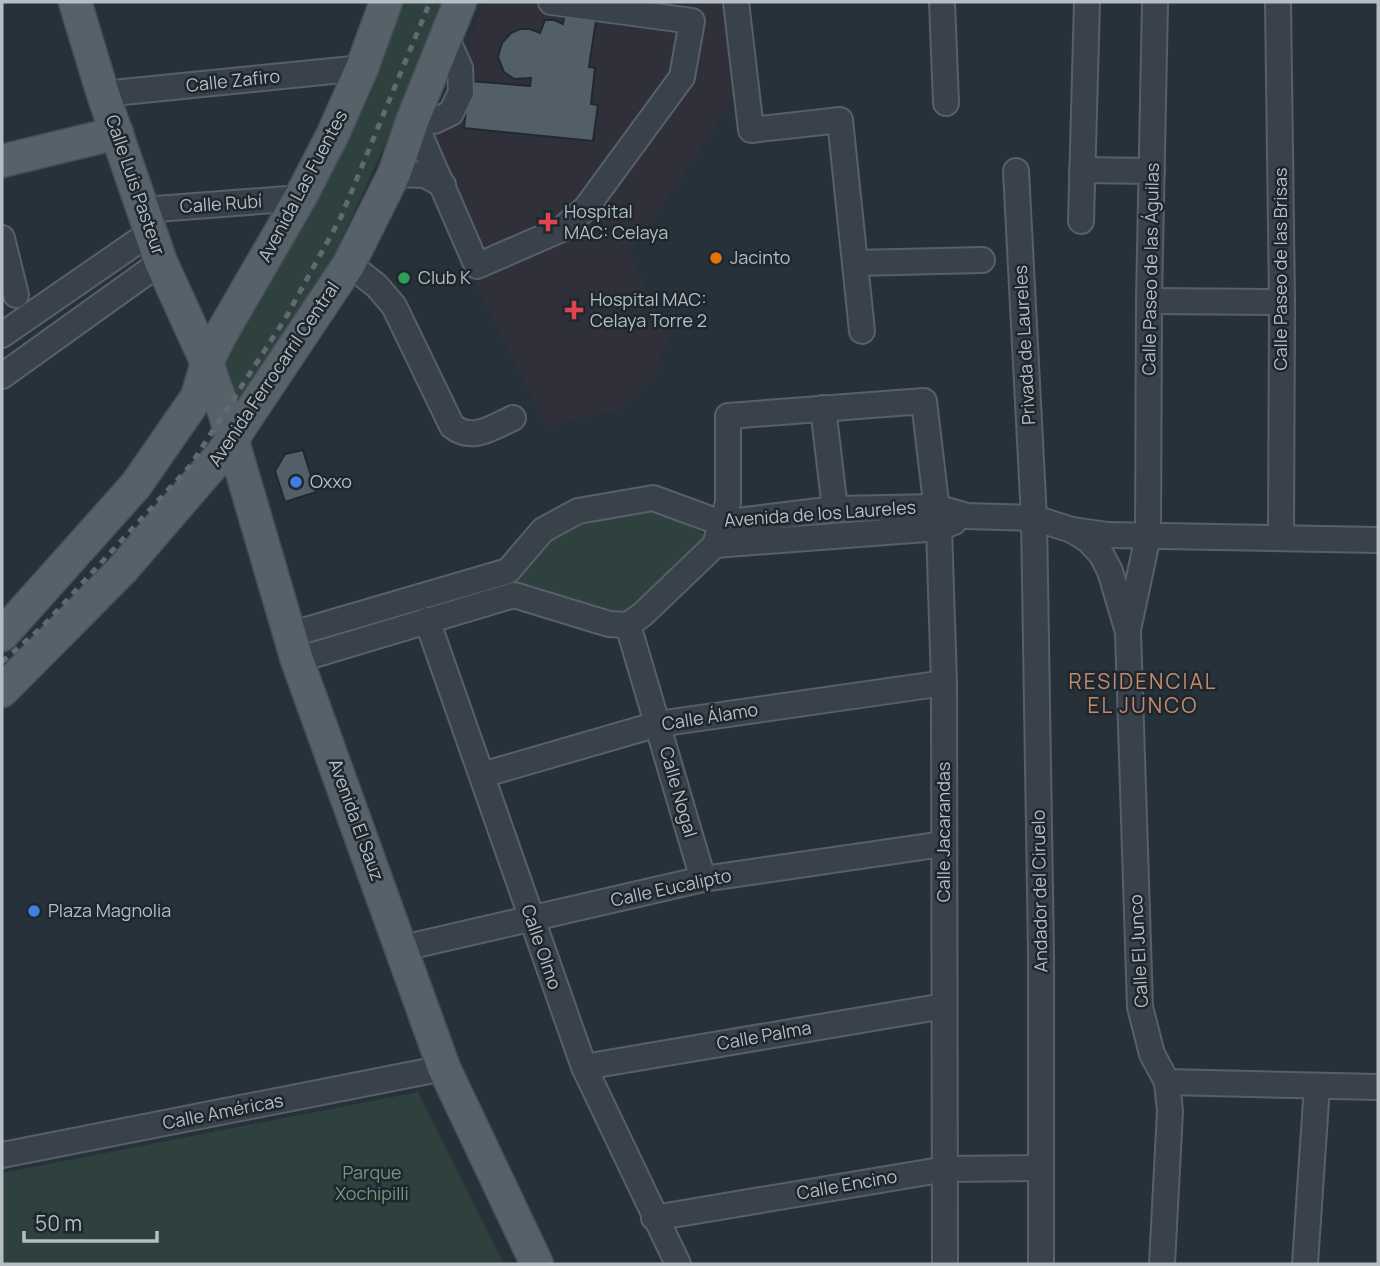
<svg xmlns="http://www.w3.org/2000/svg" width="1380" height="1266" font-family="Manrope,sans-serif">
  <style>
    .medical { fill: #30303b }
    .green { fill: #2e413e }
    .building { fill: #535f68; stroke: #202930; stroke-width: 2 }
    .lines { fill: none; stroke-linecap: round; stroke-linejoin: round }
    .minor-casing { stroke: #576068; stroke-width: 28 }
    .major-casing { stroke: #454e56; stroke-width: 35 }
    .minor { stroke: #39424a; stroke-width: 24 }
    .major { stroke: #576169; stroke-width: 32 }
    .rail { stroke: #606a73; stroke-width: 5; stroke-dasharray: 7 7; stroke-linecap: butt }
    .health-dot { fill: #e0444e; stroke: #1e272e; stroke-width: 2.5 }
    .food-dot { fill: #e8710a; stroke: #1e272e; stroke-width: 2.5 }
    .leisure-dot { fill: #2e9e5b; stroke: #1e272e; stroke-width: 2.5 }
    .shop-dot { fill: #3f7fe0; stroke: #1e272e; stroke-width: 2.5 }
    .labels { text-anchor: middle; stroke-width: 5; stroke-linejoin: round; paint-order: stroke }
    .street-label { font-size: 18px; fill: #b5bdc5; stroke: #1e272e }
    .poi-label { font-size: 18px; fill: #b5bdc5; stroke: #1e272e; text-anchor: start }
    .park-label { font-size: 18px; fill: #759879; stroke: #1e272e }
    .quarter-label { font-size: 21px; letter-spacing: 2px; fill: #c7896e; stroke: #1e272e }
  </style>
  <rect width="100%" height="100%" fill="#263139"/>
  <path class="medical" d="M485,2H734L744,84L629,253L669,336L654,376L624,409L545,427L421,168Z"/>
  <g class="green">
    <path d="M404,2H444L406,99L333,258L235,417L221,355L340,149Z"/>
    <path d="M656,510L709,536L623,618L516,584C524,573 531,556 542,547C577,517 612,513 656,510Z"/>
    <path d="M418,1092L504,1264H2V1173Z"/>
  </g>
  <g class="building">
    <path d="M565,11L597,14L589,67L595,68L591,104L598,105L593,141L464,128L469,81L530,86L531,78L514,79L504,72L498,57L502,43L511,33L520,29H530L540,33L545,20H554L563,24Z"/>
    <path d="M303,450L316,492L285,502L275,471L285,454Z"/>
  </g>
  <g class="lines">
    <defs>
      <g id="minor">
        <path d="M736,2L751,130L840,120L862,331"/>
        <path d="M942,2L946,103"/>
        <path d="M1278,2L1282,302L1281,537"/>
        <path d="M446,37L460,68L461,92L451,113L434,121L413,119L477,266L562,229L586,208L682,77L692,21L551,2"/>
        <path d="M103,94L362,68"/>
        <path d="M1082,170L1152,171"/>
        <path d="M1016,171L1034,518L1041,952V1264"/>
        <path d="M394,174L425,175L443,185"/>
        <path d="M143,210L300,198"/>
        <path d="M1081,221L1087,2"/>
        <path d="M2,238L16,295"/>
        <path d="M855,263L982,260"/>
        <path d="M349,264L377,286L394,306L452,426C472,442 492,428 513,418"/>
        <path d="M1149,301L1282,302"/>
        <path d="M2,335L151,232"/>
        <path d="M2,376L161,262"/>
        <path d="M823,408L835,509"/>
        <path d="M1072,530L1088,540L1101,554L1110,571L1128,632L1140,1007L1152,1054L1167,1082L1170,1111L1162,1264"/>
        <path d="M715,545L728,503V416L924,401L939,528L944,683L945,1264"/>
        <path d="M427,620L584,1067L678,1264"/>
        <path d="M628,625L703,879"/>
        <path d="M1129,625L1148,536L1149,301L1155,2"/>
        <path d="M289,635L508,571L543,530L578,511L653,498L721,523L835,509L936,507L967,516L1034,518L1072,530L1108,535L1378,540"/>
        <path d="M297,660L514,595L609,624L628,625L643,614L715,545L939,528L954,522"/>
        <path d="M482,775L658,724L944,683"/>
        <path d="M403,948L703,879L943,844"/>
        <path d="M584,1067L944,1006"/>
        <path d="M1167,1082L1378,1087"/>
        <path d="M2,1155L444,1068"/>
        <path d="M654,1218L946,1169L1041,1168"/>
        <path d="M1305,1264L1317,1086"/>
      </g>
      <g id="major">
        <path d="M75,2L103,94L161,262L207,363L224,411L297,660L444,1068L537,1264"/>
        <path d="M2,161L117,133"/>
        <path d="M2,635L136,485L197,397L207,363L220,336L300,198L333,134L362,68L386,2"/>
        <path d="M2,691L122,570L221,455L233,438L349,264L394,174L413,119L460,2"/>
      </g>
    </defs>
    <use href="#minor" class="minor-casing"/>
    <use href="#major" class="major-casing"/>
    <use href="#minor" class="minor"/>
    <use href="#major" class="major"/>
    <path class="rail" d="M2,662L43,626L190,466L285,319L341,217L430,2"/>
  </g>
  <g class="health-dot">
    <path d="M544.5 211.5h7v7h7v7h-7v7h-7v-7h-7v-7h7z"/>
    <path d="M570.5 299.5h7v7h7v7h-7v7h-7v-7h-7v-7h7z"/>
  </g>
  <circle class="food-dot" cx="716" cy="258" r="7"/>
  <circle class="leisure-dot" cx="404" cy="278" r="7"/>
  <g class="shop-dot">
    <circle cx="296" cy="482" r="7"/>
    <circle cx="34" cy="911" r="7"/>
  </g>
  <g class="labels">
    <g class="street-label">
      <text transform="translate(233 81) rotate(-6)" y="6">Calle Zafiro</text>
      <text transform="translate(135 185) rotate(71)" y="6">Calle Luis Pasteur</text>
      <text transform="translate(303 186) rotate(-62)" y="6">Avenida Las Fuentes</text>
      <text transform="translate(221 204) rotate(-4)" y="6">Calle Rubí</text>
      <text transform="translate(1151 269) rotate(-89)" y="6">Calle Paseo de las Águilas</text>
      <text transform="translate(1281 269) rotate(-90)" y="6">Calle Paseo de las Brisas</text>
      <text transform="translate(1025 345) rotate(-93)" y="6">Privada de Laureles</text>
      <text transform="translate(274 374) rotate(-56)" y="6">Avenida Ferrocarril Central</text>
      <text transform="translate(820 514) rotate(-4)" y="6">Avenida de los Laureles</text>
      <text transform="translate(710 717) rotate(-9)" y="6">Calle Álamo</text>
      <text transform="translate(678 792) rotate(74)" y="6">Calle Nogal</text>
      <text transform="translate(356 820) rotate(70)" y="6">Avenida El Sauz</text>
      <text transform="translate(944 832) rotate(-90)" y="6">Calle Jacarandas</text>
      <text transform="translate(671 888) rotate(-12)" y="6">Calle Eucalipto</text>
      <text transform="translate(1040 891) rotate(-91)" y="6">Andador del Ciruelo</text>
      <text transform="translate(541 947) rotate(71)" y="6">Calle Olmo</text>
      <text transform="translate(1139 951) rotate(-93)" y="6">Calle El Junco</text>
      <text transform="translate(764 1036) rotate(-10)" y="6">Calle Palma</text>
      <text transform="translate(223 1112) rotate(-11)" y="6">Calle Américas</text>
      <text transform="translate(847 1185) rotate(-10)" y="6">Calle Encino</text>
    </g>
    <g class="poi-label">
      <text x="564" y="218">Hospital<tspan x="564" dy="21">MAC: Celaya</tspan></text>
      <text x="730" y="264">Jacinto</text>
      <text x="418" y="284">Club K</text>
      <text x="590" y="306">Hospital MAC:<tspan x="590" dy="21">Celaya Torre 2</tspan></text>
      <text x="310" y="488">Oxxo</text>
      <text x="48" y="917">Plaza Magnolia</text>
    </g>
    <g class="park-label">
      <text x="372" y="1179">Parque<tspan x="372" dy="21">Xochipilli</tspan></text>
    </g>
    <g class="quarter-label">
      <text x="1143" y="689">RESIDENCIAL<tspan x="1143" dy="24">EL JUNCO</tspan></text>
    </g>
  </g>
  <rect width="1380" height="1266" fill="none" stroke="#b5bdc5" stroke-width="7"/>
  <path d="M24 1231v10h133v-10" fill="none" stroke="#b5bdc5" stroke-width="3.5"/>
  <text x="35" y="1231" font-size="21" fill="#b5bdc5" stroke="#1e272e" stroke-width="5" paint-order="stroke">50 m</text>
</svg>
